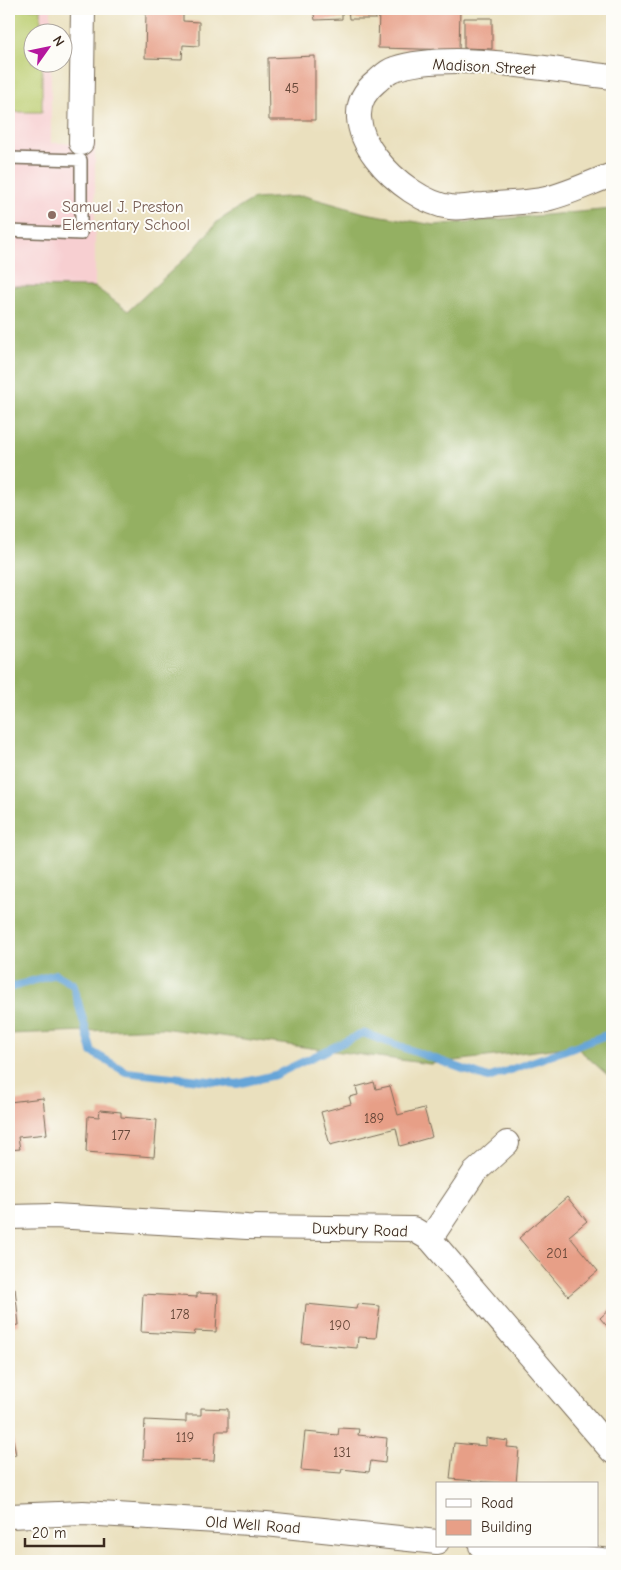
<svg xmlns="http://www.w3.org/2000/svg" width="621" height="1570" font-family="'Comic Neue',sans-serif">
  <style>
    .built { fill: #f7cfd1 }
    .green { fill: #bbcd70; stroke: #7b7c47 }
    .forest { fill: #94b062; stroke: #686d40 }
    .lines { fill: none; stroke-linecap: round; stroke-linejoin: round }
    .stream { stroke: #66a5d8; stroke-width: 8 }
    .building { fill: #e79f87 }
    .service-casing { stroke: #786a56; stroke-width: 14 }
    .minor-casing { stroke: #786a56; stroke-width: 26 }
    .service { stroke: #fff; stroke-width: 11 }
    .minor { stroke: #fff; stroke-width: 24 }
    .education-dot { fill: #8d6e63; stroke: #fdfcf7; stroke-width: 2 }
    .labels { text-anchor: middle; stroke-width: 4; stroke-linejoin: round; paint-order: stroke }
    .number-label { font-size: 14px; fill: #664738 }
    .street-label { font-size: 16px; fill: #3b2a1e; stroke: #fdfcf7 }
    .education-label { font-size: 16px; fill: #785e54; stroke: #fdfcf7; text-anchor: start }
  </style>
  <rect width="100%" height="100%" fill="#fdfcf7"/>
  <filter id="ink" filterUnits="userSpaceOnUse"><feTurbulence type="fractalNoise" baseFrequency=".02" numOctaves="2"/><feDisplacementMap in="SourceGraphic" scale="10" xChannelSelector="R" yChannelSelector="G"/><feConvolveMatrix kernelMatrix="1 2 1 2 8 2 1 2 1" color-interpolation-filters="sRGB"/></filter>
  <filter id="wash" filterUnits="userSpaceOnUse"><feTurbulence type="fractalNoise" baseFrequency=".0096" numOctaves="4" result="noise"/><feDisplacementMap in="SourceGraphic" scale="20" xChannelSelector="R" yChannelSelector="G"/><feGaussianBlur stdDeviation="1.12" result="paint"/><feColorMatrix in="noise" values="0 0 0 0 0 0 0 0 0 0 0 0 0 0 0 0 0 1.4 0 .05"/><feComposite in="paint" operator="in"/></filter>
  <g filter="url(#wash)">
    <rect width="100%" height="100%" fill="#eae0be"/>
    <path class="built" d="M9,9H51V32H32V62L51,63V143H95V287L9,286Z"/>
    <path class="green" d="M9,9H41V32H32V62L42,63V112H9Z"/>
    <path class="forest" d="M305,196L365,213L434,225L612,209V1079L575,1046L430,1064L162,1028L9,1034V286L95,287L128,311L191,253L218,221L253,199Z"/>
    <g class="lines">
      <path class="stream" d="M9,988L55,974L73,984L92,1052L126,1072L237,1084L275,1075L363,1033L488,1078L612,1033"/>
    </g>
    <g id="blocks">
      <g class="building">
        <path d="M139,9H183V21L199,22V46L183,45L182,59L145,58L146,12H139Z"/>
        <path d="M313,9H342V19L315,20Z"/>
        <path d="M348,9H376V19H349Z"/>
        <path d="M379,9H460L459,50L378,48Z"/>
        <path d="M464,18H492V49L464,48Z"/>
        <path d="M315,56V120H269L268,58Z"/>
        <path d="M374,1082L376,1089L390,1086L398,1115L424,1108L432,1137L400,1146L396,1128L330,1145L321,1112L351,1104L349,1097L358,1095L356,1087Z"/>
        <path d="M43,1098L47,1134L18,1137L20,1149L9,1150V1102Z"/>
        <path d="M100,1110L121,1112V1117L157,1120L154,1157L86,1152L88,1116L99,1117Z"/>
        <path d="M567,1197L587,1221L569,1236L598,1271L568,1296L519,1238Z"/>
        <path d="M15,1288L19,1325L9,1326V1289Z"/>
        <path d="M197,1293L218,1294L216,1332L195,1331L194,1335L141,1332L143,1294L197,1297Z"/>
        <path d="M306,1304L356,1309L357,1304L380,1306L376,1338L358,1337L357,1348L302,1343Z"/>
        <path d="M612,1307V1332L600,1318Z"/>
        <path d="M201,1408L228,1409V1431H216L214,1461L143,1459L145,1420L186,1422V1415H201Z"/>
        <path d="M9,1418L16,1455L9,1456Z"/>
        <path d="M339,1428L359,1429L358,1435L387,1438L385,1463L371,1461L369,1472L342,1469L341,1473L301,1470L305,1432L338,1435Z"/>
        <path d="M486,1438L508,1441L507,1447L519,1448L516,1484L450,1479L454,1443L486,1446Z"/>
      </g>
    </g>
  </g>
  <g filter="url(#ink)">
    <use href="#blocks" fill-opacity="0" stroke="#786a56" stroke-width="1"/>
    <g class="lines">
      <defs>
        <path id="service" d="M9,158L81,160V234L9,231"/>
        <g id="minor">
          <path d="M612,77C550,70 452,50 394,69C387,71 381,78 376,82C324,123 403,201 450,207C460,209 473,205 484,205C503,203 522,203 541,200C564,196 589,183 612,175"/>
          <path d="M81,143L83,9"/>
          <path d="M9,1217L54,1216L247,1227L413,1229L430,1239L612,1451"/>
          <path d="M430,1239L474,1173L507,1143"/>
          <path d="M9,1516L83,1513L266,1524L437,1542"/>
          <path d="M481,1546L610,1561"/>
        </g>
      </defs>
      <use href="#service" class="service-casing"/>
      <use href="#minor" class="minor-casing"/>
      <use href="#service" class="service"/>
      <use href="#minor" class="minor"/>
    </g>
  </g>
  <circle class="education-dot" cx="52" cy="215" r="5"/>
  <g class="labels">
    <g class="number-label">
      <text x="292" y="93">45</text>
      <text x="374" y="1123">189</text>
      <text x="121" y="1140">177</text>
      <text x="557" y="1258">201</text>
      <text x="180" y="1319">178</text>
      <text x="340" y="1330">190</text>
      <text x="185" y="1442">119</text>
      <text x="342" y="1457">131</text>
    </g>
    <g class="street-label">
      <text transform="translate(484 66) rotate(3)" y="6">Madison Street</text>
      <text transform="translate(360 1229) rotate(2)" y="6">Duxbury Road</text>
      <text transform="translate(253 1524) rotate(4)" y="6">Old Well Road</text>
    </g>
    <g class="education-label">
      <text x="62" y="212">Samuel J. Preston<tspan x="62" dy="18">Elementary School</tspan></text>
    </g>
  </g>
  <rect width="621" height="1570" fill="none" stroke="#fdfcf7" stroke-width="30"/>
  <rect x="436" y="1482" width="162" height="65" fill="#fdfcf7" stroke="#afa8a0"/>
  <rect x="446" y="1499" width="25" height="8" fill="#ffffff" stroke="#afa8a0"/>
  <text x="481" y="1508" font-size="15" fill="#3b2a1e">Road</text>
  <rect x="446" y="1520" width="25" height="15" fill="#e79f87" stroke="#afa8a0"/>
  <text x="481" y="1532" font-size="15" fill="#3b2a1e">Building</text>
  <g transform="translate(48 48) rotate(57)"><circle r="24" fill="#fdfcf7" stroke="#afa8a0"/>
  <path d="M0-4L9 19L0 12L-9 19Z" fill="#b5179e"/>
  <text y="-8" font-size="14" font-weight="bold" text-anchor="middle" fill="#3b2a1e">N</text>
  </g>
  <path d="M25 1538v8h79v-8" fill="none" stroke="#3b2a1e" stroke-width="2.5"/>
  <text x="32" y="1538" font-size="15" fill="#3b2a1e" stroke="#fdfcf7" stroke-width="4" paint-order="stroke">20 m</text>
</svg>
